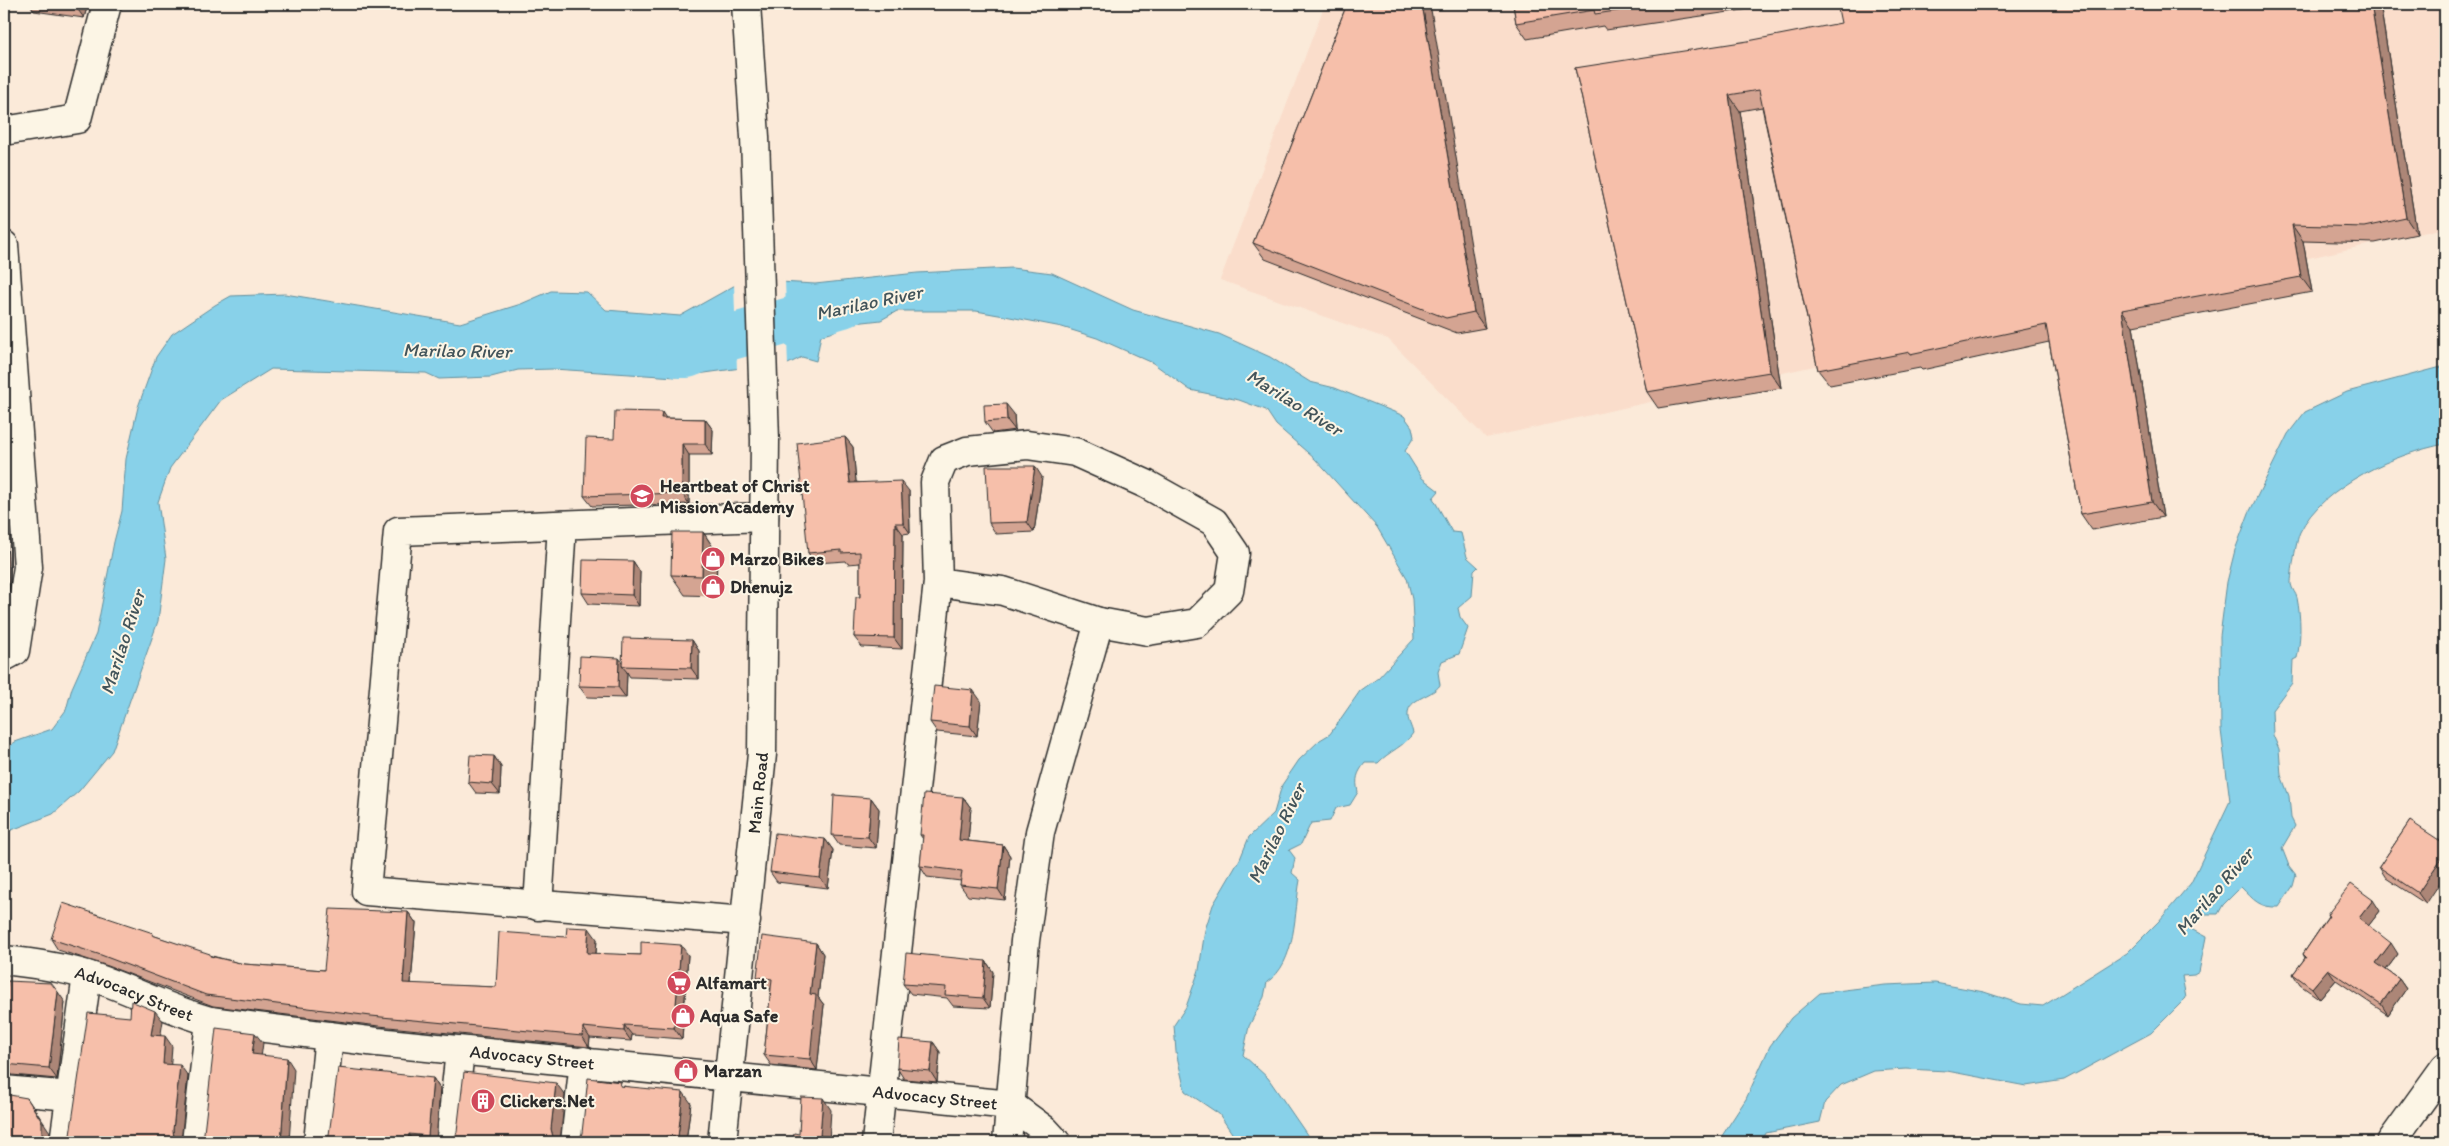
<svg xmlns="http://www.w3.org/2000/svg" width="2449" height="1146" font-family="Itim,sans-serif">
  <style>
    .built { fill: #faddcb }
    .water { fill: #88d1e9; stroke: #638f9d }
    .pier { fill: #fbead9 }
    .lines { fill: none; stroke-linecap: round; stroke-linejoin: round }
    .river { stroke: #88d1e9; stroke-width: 46 }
    .minor-casing { stroke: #2b2b2b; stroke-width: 31 }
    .major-casing { stroke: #2b2b2b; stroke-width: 31 }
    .minor { stroke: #fcf5e5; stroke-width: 28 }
    .major { stroke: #fcf5e5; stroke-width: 28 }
    .wall { fill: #d4a492; stroke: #2b2b2b }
    .shaded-wall { fill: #ac8677; stroke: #2b2b2b }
    .building { fill: #f6bfaa; stroke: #2b2b2b }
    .labels { text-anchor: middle; stroke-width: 4; stroke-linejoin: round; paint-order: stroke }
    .poi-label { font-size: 18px; font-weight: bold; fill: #2b2b2b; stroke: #fcf5e5; text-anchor: start }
    .street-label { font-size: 18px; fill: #2b2b2b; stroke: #fcf5e5 }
    .water-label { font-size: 19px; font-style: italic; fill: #42545a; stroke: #fcf5e5 }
  </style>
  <rect width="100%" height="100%" fill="#fbead9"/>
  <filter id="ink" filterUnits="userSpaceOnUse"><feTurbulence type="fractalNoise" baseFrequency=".02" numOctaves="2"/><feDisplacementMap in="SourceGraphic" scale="10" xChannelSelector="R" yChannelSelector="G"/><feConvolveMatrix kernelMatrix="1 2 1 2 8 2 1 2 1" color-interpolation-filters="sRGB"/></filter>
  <g filter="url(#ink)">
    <path class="built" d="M1325,4H2445V228L1486,438L1388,339L1220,280Z"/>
    <g class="water">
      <path d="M1012,268L1052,273L1133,310L1219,334L1270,357L1310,382L1335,388L1404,416L1412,427L1414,437L1405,451L1422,478L1439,491L1433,498L1452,532L1461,533L1467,557L1478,567L1474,571L1472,596L1458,608L1460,617L1468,628L1459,654L1442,661L1438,672L1440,685C1432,697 1408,698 1408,714C1407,719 1412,728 1413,733C1404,747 1389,751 1378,763H1365C1357,773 1355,779 1358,792L1350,805L1336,808L1330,821L1311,823L1301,844L1289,850L1295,858L1292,873L1300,880C1294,911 1297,963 1267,982L1264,997L1249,1026L1243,1055L1268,1078L1312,1142H1238L1219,1114L1185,1091L1176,1052L1174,1025L1186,1007L1199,970L1205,930L1213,905L1240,859L1249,837L1274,813L1282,785L1299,760L1320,740L1330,734L1360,691L1378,678L1414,639L1412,599L1407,578L1377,527L1315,459L1276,425L1266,410L1239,400L1190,390L1153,363L1097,338L1062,327L1010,317L976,311H897L881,320L846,324L831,333L821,335L816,361L802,357L782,367L780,282L815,284L917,273Z"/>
      <path d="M739,283L741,368L676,377L553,369L518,370L491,377L439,379L426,373L271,369L221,400L170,468L158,502L166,559L158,621L112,751L79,791L53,814L4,833V750L15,742L52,729L66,710L72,688L96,634L114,542L122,511L126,459L138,407L156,357L172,334L215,305L231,296L285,294L460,323L521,304L551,291L587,292L606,310L680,316Z"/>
      <path d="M2445,366V444C2397,453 2323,485 2300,532C2296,541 2291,574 2291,584C2292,590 2296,593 2297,598C2301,618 2301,639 2297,658L2293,660L2292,683L2272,710L2273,735L2279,749L2281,775L2289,796L2291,818L2295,826L2282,848L2289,866L2296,875L2293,886L2279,907C2259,908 2254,900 2241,887L2223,905L2218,914H2200L2191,923V929L2206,937C2204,949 2201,960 2199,972L2194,975L2182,976L2186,998L2151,1033L2064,1080L2026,1086L1947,1071L1906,1069L1874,1071L1841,1085L1825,1102L1820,1122L1766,1133L1762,1141L1757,1142H1718L1746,1099L1770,1046L1791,1018L1820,993L1885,985L1935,983L1984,992L2021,1004L2043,1006L2127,953L2159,921L2191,883L2230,801L2221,730L2220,636L2227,582L2235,550L2249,513L2288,434L2305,412L2347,392Z"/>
    </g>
    <g class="pier">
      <path d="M779,280H785L788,367L782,369L779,367Z"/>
      <path d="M739,281L741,283L743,368L737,371L734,283Z"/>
    </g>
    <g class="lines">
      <path class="river" d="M679,355H687L728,338L843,305"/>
      <defs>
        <g id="minor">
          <path d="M4,131L77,119L107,4"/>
          <path d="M4,245L28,567L15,651L4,657"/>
          <path d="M538,906L562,525"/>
          <path d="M746,921L366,891L398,531L764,517"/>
          <path id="s1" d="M4,960C32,963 60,967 87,975C129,988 168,1010 210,1021L377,1042L1011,1105L1045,1130L1056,1142"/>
          <path d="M4,1090L70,1096"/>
          <path d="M64,1142L87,975"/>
          <path d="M196,1142L210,1021"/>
          <path d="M318,1142L329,1036"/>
          <path d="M450,1142L460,1051"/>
          <path d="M575,1142L584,1061"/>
          <path d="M876,1142L938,582L935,482L944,460L967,451L1027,445L1075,452L1146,484L1214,522L1235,553L1229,591L1197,623L1148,631L1099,622L1003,591L938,582"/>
          <path d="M1007,1142L1025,941L1040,832L1099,622"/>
          <path d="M2391,1142L2445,1067"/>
        </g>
        <g id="major">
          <path id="s2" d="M722,1142L762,754L765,440L755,137L746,4"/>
        </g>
      </defs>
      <use href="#minor" class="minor-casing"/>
      <use href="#major" class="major-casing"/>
      <use href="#minor" class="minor"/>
      <use href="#major" class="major"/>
    </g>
    <g class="wall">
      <path d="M29,4H88L84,18L34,11Z"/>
      <path d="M1347,4L1485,328L1457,333L1265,259L1253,243Z"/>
      <path d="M1513,4H1770V6L1606,30L1603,26L1527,39L1516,23Z"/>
      <path d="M2380,4L2417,234L2375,243L2303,241L2312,292L2133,326L2163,517L2092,530L2081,514L2049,342L1922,370L1920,368L1830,385L1818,370L1762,107L1740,111L1781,388L1658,408L1647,392L1575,68Z"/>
      <path d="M1014,414L1015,430L993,433L985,422Z"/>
      <path d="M666,418L705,419L713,430L712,455H689V504L592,506L584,496L614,439Z"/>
      <path d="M845,437L853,447L856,482L909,491L910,533L903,534L902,649L862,647L854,637L860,597V563L848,564L846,561L816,563L808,553Z"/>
      <path d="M4,464L5,465V502L8,506L10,537H7L9,589L7,600L4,608Z"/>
      <path d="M1042,477L1034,532L996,534L989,523Z"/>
      <path d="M703,532L717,553L716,596L685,595L671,575Z"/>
      <path d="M633,561L640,572L639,606L589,604L582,593Z"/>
      <path d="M692,640L699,651V679L630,677L627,672L626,698L587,697L579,686L622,662Z"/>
      <path d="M981,701L977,736L937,732L930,722Z"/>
      <path d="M494,756L501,767L500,794L476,793L468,782Z"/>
      <path d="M963,797L971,808L968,841L1003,845L1010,856L1005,900L968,896L960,885L961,881L927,877L920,866L923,839L920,835Z"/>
      <path d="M871,798L879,809L876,848L839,845L832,835Z"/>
      <path d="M2410,821L2426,904L2386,878L2379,867Z"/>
      <path d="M825,839L833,850L828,888L777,882L770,872Z"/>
      <path d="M2380,911L2368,926L2398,954L2386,970L2399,979L2406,989L2388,1015L2336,980L2320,999L2300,985L2293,974L2305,958L2303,954L2328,917L2327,915Z"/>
      <path d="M408,912L416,923L411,984L496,987L597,939L596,954L641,955H688L682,1039L632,1035L631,1041L590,1038L589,1047L379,1026L213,1006L108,966L58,950L51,939L155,936L212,956L244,964L324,970Z"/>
      <path d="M816,943L823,954L818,997L824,1005L817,1070L771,1065L764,1055L771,989L765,988L757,977Z"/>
      <path d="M986,961L993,972L990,1008L953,1006L947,998L911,994L903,984Z"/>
      <path d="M4,985L65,1002L57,1079L12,1075L8,1069L4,1070Z"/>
      <path d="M933,1042L940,1052L937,1082L904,1079L897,1068Z"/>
      <path d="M433,1078L440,1089L436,1142H328Z"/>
      <path d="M624,1086L691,1103L686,1142H576L579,1140Z"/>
    </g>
    <g class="shaded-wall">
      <path d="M77,4H88L84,18L76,7Z"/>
      <path d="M1422,4H1430L1485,328L1474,312Z"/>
      <path d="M2371,4H2380L2417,234L2406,218Z"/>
      <path d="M1729,95L1740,111L1781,388L1770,372Z"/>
      <path d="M2292,225L2303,241L2312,292L2301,277Z"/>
      <path d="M2122,310L2133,326L2163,517L2152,502Z"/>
      <path d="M1006,404L1014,414L1015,430L1007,420Z"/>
      <path d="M662,412L669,423L661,418Z"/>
      <path d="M705,419L713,430L712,455L705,444Z"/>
      <path d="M845,437L853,447L857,493L850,483Z"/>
      <path d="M682,444L689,455V504L682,493Z"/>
      <path d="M4,464L5,465V502L8,506L10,537L4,528Z"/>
      <path d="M1035,466L1042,477L1034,532L1027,522Z"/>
      <path d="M901,481L909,491L910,533L903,523Z"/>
      <path d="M895,523L903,534L902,649L894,638Z"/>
      <path d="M703,532L717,553L716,596L702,576Z"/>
      <path d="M4,533L7,537L9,589L7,600L4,608Z"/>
      <path d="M633,561L640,572L639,606L632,595Z"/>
      <path d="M692,640L699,651V679L691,668Z"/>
      <path d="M619,658L625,666H622L627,672L626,698L618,687Z"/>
      <path d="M973,690L981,701L977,736L970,726Z"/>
      <path d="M494,756L501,767L500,794L492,784Z"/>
      <path d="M963,797L971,808L967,851L959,840Z"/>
      <path d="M871,798L879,809L876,848L868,837Z"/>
      <path d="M825,839L833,850L828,888L820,878Z"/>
      <path d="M1003,845L1010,856L1005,900L998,889Z"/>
      <path d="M2445,853V875L2426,904L2418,893Z"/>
      <path d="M2373,900L2380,911L2366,929L2359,918Z"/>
      <path d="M408,912L416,923L410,994L403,983Z"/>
      <path d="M589,928L597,939L595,964L587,953Z"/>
      <path d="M816,943L823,954L818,997L824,1005L817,1070L810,1059V994Z"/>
      <path d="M2391,943L2398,954L2383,974L2376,963Z"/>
      <path d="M681,945L688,955L682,1039L674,1028Z"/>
      <path d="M986,961L993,972L990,1008L983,998Z"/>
      <path d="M2328,969L2336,980L2320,999L2312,988Z"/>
      <path d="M2399,979L2406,989L2388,1015L2381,1004Z"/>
      <path d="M58,992L65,1002L57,1079L49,1068Z"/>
      <path d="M155,1011L163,1021L159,1045L151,1035Z"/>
      <path d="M624,1025L632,1035L631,1041L624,1031Z"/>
      <path d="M583,1027L590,1038L589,1047L582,1036Z"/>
      <path d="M255,1033L263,1043L260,1065L252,1054Z"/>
      <path d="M165,1036L172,1046L170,1075L163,1064Z"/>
      <path d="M933,1042L940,1052L937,1082L930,1071Z"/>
      <path d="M287,1058L294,1069L289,1142H281Z"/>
      <path d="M180,1065L188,1076L181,1142H177L174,1138L173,1130Z"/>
      <path d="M433,1078L440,1089L436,1142H432L428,1136Z"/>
      <path d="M556,1083L565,1095L560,1142H556L553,1137L551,1129Z"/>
      <path d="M683,1092L691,1103L686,1142H681L678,1137Z"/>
      <path d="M27,1098L50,1132V1142H46L42,1138Z"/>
      <path d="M823,1098L831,1110L829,1142L820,1136Z"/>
      <path d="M409,1134L415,1142H408Z"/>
      <path d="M666,1136L670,1142H665Z"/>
      <path d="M838,1137L841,1142H837Z"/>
    </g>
    <g class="building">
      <path d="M52,4H77L76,7Z"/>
      <path d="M1347,4H1422L1474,312L1446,318L1253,243Z"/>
      <path d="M1513,4H1666L1595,14L1594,10L1516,23Z"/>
      <path d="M1837,4H2371L2406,218L2364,227L2292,225L2301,277L2122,310L2152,502L2081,514L2046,325L1910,354V352L1818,370L1759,90L1729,95L1770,372L1647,392L1575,68L1748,41L1841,23Z"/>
      <path d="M1006,404L1007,420L985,422L984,405Z"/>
      <path d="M615,411L662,412L661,418L705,419V444H682V493L584,496L586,438L614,439Z"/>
      <path d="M845,437L850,483L901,481L903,523H895L894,638L854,637L856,597H860V552L841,553V550L808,553L797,443Z"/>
      <path d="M986,466H1035L1027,522L989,523Z"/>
      <path d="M672,532H703L702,576L671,575Z"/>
      <path d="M583,560L633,561L632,595L582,593Z"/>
      <path d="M623,638L692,640L691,668L622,666Z"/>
      <path d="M580,656L619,658L618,687L579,686Z"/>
      <path d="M934,686L973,690L970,726L930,722Z"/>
      <path d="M470,755L494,756L492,784L468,782Z"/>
      <path d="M924,794L963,797L959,840L1003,845L998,889L960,885L962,871L920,866L923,835H920Z"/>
      <path d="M834,795L871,798L868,837L832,835Z"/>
      <path d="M2410,821L2445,844V853L2418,893L2379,867Z"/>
      <path d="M775,833L825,839L820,878L770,872Z"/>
      <path d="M2351,884L2373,900L2359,918L2391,943L2376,963L2399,979L2381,1004L2328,969L2312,988L2293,974L2306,957L2303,954L2329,916L2327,915Z"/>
      <path d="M63,903L153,933L152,935L210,954V956L244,964L324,970L330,909L408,912L403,983L496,987L499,932L566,937L567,927L589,928L587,953L641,955V942L681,945L674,1028L624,1025V1031L583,1027L582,1036L371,1016L206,995L101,955L51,939Z"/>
      <path d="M762,936L816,943L810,994L816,995L810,1059L764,1055L772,979L757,977Z"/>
      <path d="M906,953L986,961L983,998L945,995L946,987L903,984Z"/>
      <path d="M7,981L51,983L58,992L49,1068L4,1064V985L7,986Z"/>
      <path d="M131,1001L155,1011L151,1035L165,1036L163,1064L180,1065L173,1130L174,1138L178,1142H69L88,1013L130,1017Z"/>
      <path d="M216,1028L255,1033L252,1054L287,1058L281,1142H199L201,1140L204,1133Z"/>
      <path d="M899,1039L933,1042L930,1071L897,1068Z"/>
      <path d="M338,1068L433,1078L428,1136L409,1134L408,1142H328Z"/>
      <path d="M464,1072L556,1083L551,1129L553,1137L557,1142H451L454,1140L457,1132Z"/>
      <path d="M588,1078L621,1082L620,1086L683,1092L678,1137L666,1136L665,1142H576L579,1140L582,1133Z"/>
      <path d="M4,1094L27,1098L42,1122V1138L46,1142H4Z"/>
      <path d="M801,1097L823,1098L820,1136L838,1137L837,1142H793L794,1133L799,1134Z"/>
      <path d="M742,1138L781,1142H742Z"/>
    </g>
  </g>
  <defs>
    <symbol id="school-disc" viewBox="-11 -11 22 22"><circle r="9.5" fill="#d1495b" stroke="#fcf5e5"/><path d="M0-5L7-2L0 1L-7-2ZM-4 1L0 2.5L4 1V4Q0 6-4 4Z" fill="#fff"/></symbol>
    <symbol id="shop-disc" viewBox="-11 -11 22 22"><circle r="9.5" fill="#d1495b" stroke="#fcf5e5"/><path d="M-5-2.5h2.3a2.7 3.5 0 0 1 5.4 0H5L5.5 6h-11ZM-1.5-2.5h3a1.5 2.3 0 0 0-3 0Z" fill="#fff"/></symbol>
    <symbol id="supermarket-disc" viewBox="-11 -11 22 22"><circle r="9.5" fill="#d1495b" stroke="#fcf5e5"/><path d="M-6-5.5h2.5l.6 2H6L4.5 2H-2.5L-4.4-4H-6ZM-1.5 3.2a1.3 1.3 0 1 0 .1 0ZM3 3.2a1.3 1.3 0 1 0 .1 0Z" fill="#fff"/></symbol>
    <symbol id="building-disc" viewBox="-11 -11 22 22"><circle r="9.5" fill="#d1495b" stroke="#fcf5e5"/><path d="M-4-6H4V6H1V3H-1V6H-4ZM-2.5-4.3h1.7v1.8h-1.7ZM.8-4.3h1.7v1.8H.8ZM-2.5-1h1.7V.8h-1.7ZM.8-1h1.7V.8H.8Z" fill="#fff"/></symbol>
  </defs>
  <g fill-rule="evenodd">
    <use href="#school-disc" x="628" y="482" width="28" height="28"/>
    <use href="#shop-disc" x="699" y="545" width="28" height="28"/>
    <use href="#shop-disc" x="699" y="573" width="28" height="28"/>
    <use href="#supermarket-disc" x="665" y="969" width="28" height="28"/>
    <use href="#shop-disc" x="669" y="1002" width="28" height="28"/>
    <use href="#shop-disc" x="672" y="1057" width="28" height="28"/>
    <use href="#building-disc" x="469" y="1087" width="28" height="28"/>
  </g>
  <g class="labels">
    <g class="poi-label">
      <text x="660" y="492">Heartbeat of Christ<tspan x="660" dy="21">Mission Academy</tspan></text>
      <text x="730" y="565">Marzo Bikes</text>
      <text x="730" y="593">Dhenujz</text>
      <text x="696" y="989">Alfamart</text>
      <text x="700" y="1022">Aqua Safe</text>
      <text x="704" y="1077">Marzan</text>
      <text x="500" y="1107">Clickers.Net</text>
    </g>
    <g class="street-label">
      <text dy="6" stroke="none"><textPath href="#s2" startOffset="351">Main Road</textPath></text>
      <text dy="6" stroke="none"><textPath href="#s1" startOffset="135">Advocacy Street</textPath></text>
      <text dy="6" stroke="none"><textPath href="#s1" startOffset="540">Advocacy Street</textPath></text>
      <text dy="6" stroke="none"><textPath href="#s1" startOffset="945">Advocacy Street</textPath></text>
    </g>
    <g class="water-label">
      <text transform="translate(869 302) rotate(-12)" y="7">Marilao River</text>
      <text transform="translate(457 350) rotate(1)" y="7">Marilao River</text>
      <text transform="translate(1295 402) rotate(32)" y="7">Marilao River</text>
      <text transform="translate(122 642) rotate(-72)" y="7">Marilao River</text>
      <text transform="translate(1276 833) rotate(-64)" y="7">Marilao River</text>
      <text transform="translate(2214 891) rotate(-49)" y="7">Marilao River</text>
    </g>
  </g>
  <rect width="2449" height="1146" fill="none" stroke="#fcf5e5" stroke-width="20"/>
  <rect x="10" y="10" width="2429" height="1126" fill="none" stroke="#2b2b2b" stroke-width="2" filter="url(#ink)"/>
</svg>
